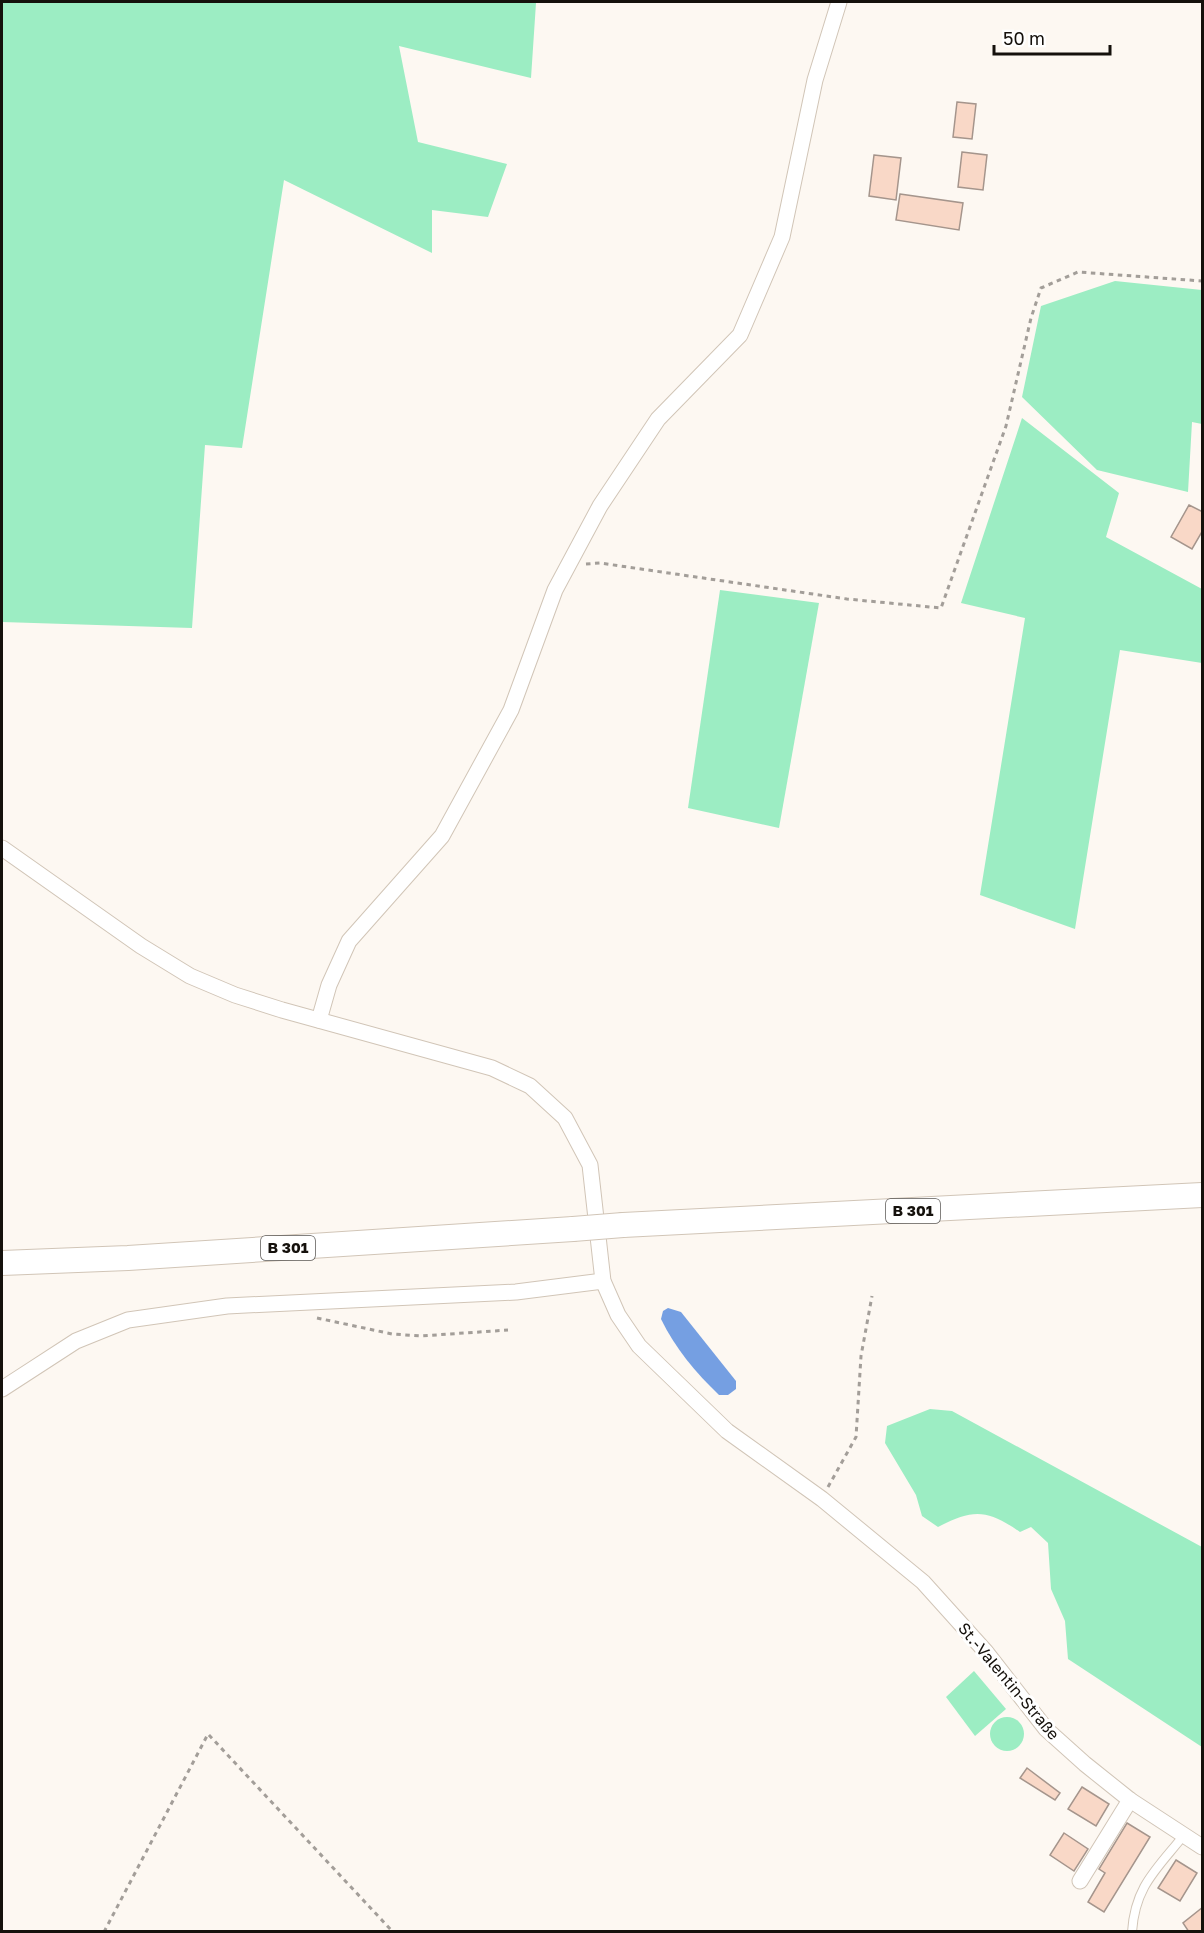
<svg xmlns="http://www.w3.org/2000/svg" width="1204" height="1933" font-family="'Golos Text',sans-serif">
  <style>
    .green { fill: #9cedc3 }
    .water { fill: #759fe2 }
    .building { fill: #f9d8c7; stroke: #a5958c; stroke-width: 1.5 }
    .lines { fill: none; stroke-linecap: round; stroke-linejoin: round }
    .service-casing { stroke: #d1c5b7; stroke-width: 10 }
    .minor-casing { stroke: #d1c5b7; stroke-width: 17 }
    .primary-casing { stroke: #d1c5b7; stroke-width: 26 }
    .path { stroke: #a39e99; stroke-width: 3; stroke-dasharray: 4.5 4.5; stroke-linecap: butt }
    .service { stroke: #fff; stroke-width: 8 }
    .minor { stroke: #fff; stroke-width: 15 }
    .primary { stroke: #fff; stroke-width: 24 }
    .primary-bridge-casing { stroke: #d1c5b7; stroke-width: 26; stroke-linecap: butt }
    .primary-bridge { stroke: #fff; stroke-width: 24 }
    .labels { text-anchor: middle; stroke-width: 6; stroke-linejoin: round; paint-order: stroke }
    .shield { fill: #fff; stroke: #5b5855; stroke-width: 1.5 }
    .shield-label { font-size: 15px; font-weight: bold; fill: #15110c }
    .street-label { font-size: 16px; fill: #15110c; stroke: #fff }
  </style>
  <rect width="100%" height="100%" fill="#fdf8f2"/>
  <g class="green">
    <path d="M2,2L536,3L531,78L399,46L418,142L507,164L488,217L432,210V253L284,180L242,448L205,445L192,628L2,622Z"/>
    <path d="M1115,281L1202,290V424L1192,422L1188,492L1097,470L1022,397L1041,306Z"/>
    <path d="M1022,418L1119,493L1106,537L1202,589V663L1120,650L1075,929L980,895L1025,618L961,603Z"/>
    <path d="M720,590L819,603L779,828L688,808Z"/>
    <path d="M930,1409L952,1411L1202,1547V1747L1068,1659L1065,1621L1051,1589L1048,1543L1031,1527L1020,1532C988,1510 974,1508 938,1527L922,1516L916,1495L885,1443L887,1426Z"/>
    <path d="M974,1671L1006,1709L975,1736L946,1697Z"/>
    <circle cx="1007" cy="1734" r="17"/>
  </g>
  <path class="water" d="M668,1308L681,1312L736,1381V1389L728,1395H719C696,1373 675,1348 661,1319L663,1311Z"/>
  <g class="building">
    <path d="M957,102L976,104L972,139L953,137Z"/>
    <path d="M962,152L987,155L983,190L958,187Z"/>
    <path d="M874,155L901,158L896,200L869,196Z"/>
    <path d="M900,194L963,203L959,230L896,220Z"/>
    <path d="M1189,505L1203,512V530L1192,549L1171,537Z"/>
    <path d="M1027,1768L1060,1793L1055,1800L1020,1778Z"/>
    <path d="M1082,1787L1109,1804L1096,1826L1068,1809Z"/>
    <path d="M1127,1823L1150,1837L1104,1912L1088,1902L1105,1873L1099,1869Z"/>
    <path d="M1064,1833L1088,1849L1074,1871L1050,1855Z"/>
    <path d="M1176,1860L1197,1873L1180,1901L1158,1888Z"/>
    <path d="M1203,1907V1932H1189L1183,1923Z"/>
  </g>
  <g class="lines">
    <defs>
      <path id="service" d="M1132,1932C1135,1886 1157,1869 1184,1835"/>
      <g id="minor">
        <path d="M2,848L141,946L190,976L235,995L282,1010L492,1068L530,1086L565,1118L590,1165L603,1281L618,1315L639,1346L727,1431L822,1499L923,1582L986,1652L1046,1729L1085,1764L1130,1800L1202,1847"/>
        <path d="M319,1020L329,985L349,941L442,836L511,710L555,590L600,506L658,419L740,335L782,237L815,80L839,2"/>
        <path d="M2,1389L76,1341L128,1320L227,1306L516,1292L603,1281"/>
        <path d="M1080,1881L1130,1800"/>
      </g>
      <g id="primary">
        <path d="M623,1225L1202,1195"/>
        <path d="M2,1263L128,1258L573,1229"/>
      </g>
    </defs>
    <use href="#service" class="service-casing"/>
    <use href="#minor" class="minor-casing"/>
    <use href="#primary" class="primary-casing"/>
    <g class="path">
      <path d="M586,564L600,563L847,599L941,608L1006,426L1031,318L1041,288L1078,272L1202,281"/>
      <path d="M317,1318L392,1334L421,1336L508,1330"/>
      <path d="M828,1487L856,1437L861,1356L872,1296"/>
      <path d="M104,1932L208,1734L393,1932"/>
    </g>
    <use href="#service" class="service"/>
    <use href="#minor" class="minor"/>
    <use href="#primary" class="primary"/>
    <defs>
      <path id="primary-bridge" d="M573,1229L623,1225"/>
    </defs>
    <use href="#primary-bridge" class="primary-bridge-casing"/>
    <use href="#primary-bridge" class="primary-bridge"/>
  </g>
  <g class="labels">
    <g class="shield">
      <rect x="886" y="1199" width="54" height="24" rx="4.5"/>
      <rect x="261" y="1236" width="54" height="24" rx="4.5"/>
    </g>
    <g class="shield-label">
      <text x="913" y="1216">B 301</text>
      <text x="288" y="1253">B 301</text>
    </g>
    <g class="street-label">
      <text transform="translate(1009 1681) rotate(50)" y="6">St.-Valentin-Straße</text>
    </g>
  </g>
  <rect width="1204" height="1933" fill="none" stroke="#15110c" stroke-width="6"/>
  <path d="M994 45v9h116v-9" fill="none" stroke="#15110c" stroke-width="3"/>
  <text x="1003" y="45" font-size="18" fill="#15110c" stroke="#ffffff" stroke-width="4.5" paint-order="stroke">50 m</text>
</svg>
